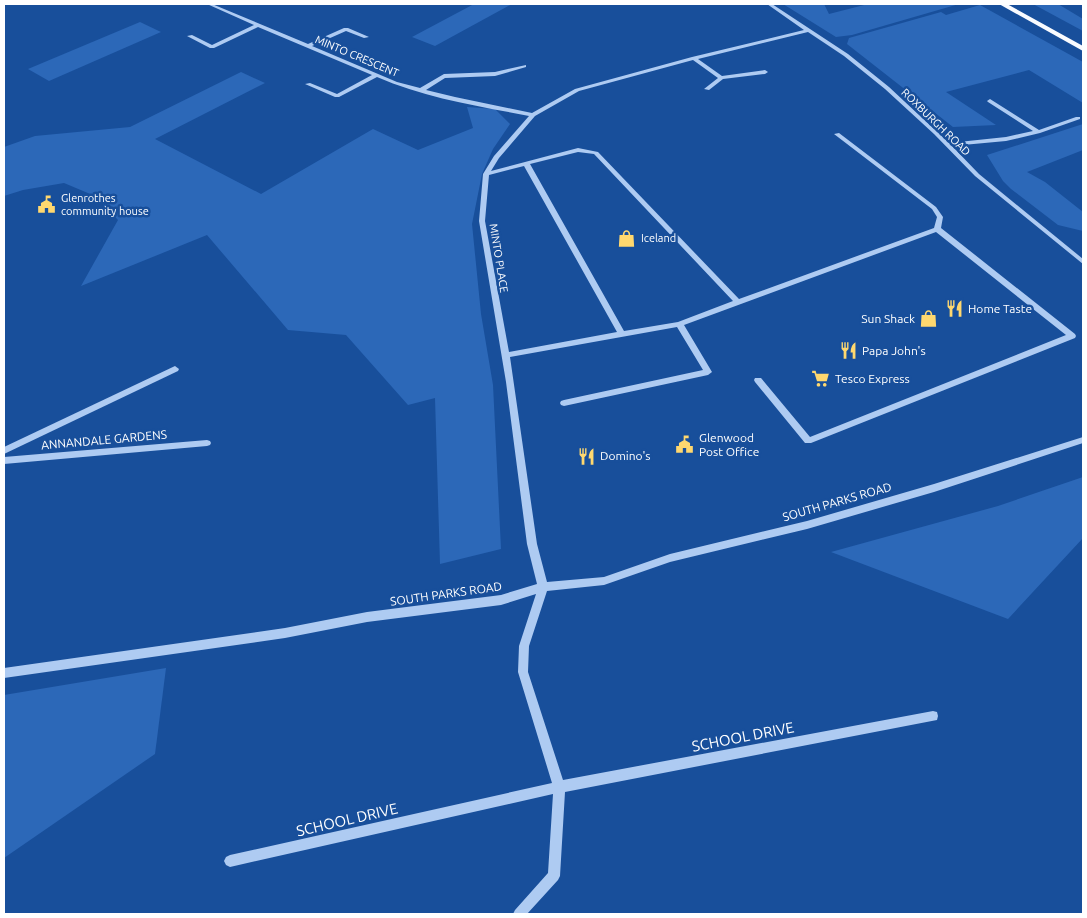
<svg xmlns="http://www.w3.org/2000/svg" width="1087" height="918" font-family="Ubuntu,sans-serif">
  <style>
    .green { fill: #2c68b8 }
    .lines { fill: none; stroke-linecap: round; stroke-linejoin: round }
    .minor { fill: #aecbf2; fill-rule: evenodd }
    .major { fill: #f9fbff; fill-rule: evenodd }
    .labels { text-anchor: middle; stroke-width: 5; stroke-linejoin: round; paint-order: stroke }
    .far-street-label { font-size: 11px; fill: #fff; stroke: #184f9b }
    .far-poi-label { font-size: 11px; fill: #fff; stroke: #184f9b; text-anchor: start }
    .poi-label { font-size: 12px; fill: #fff; stroke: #184f9b; text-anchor: start }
    .street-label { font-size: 12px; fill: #fff; stroke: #184f9b }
    .near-street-label { font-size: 15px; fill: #fff; stroke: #184f9b }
  </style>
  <rect width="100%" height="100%" fill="#184f9b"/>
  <g class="green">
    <path d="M474,4H512L435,46L412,37Z"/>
    <path d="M783,4H824L829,14L868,4H959L852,35L836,37Z"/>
    <path d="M1033,4H1058L1083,19V31Z"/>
    <path d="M980,5L1083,62V103L1029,70L946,92L996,125L953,127L847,44L849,38L941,12L946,15Z"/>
    <path d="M140,22L161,32L49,81L28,69Z"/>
    <path d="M241,72L265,83L155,139L261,194L373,129L418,150L473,128L467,107L495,109L510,124L493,149L482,174L472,224L481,314L493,385L501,549L440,564L435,398L408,405L346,335L288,330L207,235L81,286L118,220L95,196L64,183L23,190L4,196V147L35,136L130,127Z"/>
    <path d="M1083,124V150L1027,172L1045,182L1083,212V231L1058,225L1011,189L1003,181L987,155Z"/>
    <path d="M1083,477V538L1008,619L831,552L998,506Z"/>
    <path d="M166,668L155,754L4,858V695Z"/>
  </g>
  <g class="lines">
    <g class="minor">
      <path d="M207,4H212L308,44L344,28H348L369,37L364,38L346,31L312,46L397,82L420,88L444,74L495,72L526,65V67L495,76L445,78L426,90L455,97L532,113L575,89L692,57L804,30L767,4H772L848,54L889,87L949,143L1006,137L1033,131L988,102L987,101L990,99L1039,130L1076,117H1080V119L1040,133L1006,141L952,146L979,174L1083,259V264L975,176L934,134L885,89L844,56L808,32L698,59L722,76L765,70L768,72L765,74L723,79L709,90L704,89L718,78L693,60L579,91L535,116L499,158L491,171L578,148L598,152L739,299L934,228L937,217L932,209L834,134L839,133L936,207L943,217L941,228L1075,334L1076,336L1075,338L811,443H805L755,382L754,380L755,378H761L810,437L1066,335L936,232L684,325L712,372L708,375L564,406L561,405L560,403L561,401L564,400L703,370L677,327L510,357L537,544L547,582L604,577L670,554L807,521L934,484L1083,437V443L934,492L807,529L670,562L604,585L547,591L529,646L528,672L563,780L933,711L937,712L938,716L937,720L565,792L560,876L558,880L527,914H513L515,910L548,873L553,794L230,867L226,865L224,861L226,857L230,855L552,783L518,672L519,646L536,594L501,605L367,622L285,638L4,678V668L285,628L367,612L501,595L537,584L527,544L506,382L479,221L483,174L494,156L529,116C478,106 425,98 377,77L339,97H335L305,84L310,83L337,94L372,75L258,27L214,48H210L187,36L192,35L212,45L254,25ZM578,152L594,154L733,301L678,322L624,331L530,164ZM524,166L617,332L509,352L485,221L489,175Z"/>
      <path d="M175,366L179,369L178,371L4,454V447Z"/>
      <path d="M207,440L210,441L211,443L210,445L207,446L4,464V457Z"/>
    </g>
    <path class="major" d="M999,4H1007L1083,46V51Z"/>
  </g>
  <defs>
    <symbol id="civic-bare" viewBox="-9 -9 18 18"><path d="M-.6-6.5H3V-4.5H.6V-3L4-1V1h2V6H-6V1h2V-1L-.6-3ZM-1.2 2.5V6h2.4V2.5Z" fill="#ffd86f" stroke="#184f9b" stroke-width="2.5" paint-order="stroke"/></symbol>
    <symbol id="shop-bare" viewBox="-9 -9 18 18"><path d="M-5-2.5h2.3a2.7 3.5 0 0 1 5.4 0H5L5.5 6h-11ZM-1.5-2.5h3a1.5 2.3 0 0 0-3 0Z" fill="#ffd86f" stroke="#184f9b" stroke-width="2.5" paint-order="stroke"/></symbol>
    <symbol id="restaurant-bare" viewBox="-9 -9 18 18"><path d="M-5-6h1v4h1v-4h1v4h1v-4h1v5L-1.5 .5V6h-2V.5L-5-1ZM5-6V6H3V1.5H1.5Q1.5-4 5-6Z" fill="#ffd86f" stroke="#184f9b" stroke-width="2.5" paint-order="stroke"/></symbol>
    <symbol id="supermarket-bare" viewBox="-9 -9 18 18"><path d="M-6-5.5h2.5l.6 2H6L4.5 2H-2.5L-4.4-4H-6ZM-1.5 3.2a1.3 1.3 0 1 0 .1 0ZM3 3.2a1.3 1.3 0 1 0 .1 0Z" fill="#ffd86f" stroke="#184f9b" stroke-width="2.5" paint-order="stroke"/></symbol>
  </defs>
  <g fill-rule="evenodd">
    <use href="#civic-bare" x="34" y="192" width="25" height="25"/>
    <use href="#shop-bare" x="614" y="226" width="25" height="25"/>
    <use href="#restaurant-bare" x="942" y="296" width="25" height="25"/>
    <use href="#shop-bare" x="916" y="306" width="25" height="25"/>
    <use href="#restaurant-bare" x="836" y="338" width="25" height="25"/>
    <use href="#supermarket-bare" x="808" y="366" width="25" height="25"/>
    <use href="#civic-bare" x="672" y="432" width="25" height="25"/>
    <use href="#restaurant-bare" x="574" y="444" width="25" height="25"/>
  </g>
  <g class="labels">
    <g class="far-street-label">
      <text transform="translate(357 56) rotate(23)" y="4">MINTO CRESCENT</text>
      <text transform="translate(936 122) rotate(44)" y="4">ROXBURGH ROAD</text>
      <text transform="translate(499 258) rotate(81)" y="4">MINTO PLACE</text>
    </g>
    <g class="far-poi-label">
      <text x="61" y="202">Glenrothes<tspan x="61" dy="13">community house</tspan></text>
      <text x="641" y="242">Iceland</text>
    </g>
    <g class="poi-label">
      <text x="968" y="313">Home Taste</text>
      <text x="915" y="323" text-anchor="end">Sun Shack</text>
      <text x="862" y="355">Papa John's</text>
      <text x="835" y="383">Tesco Express</text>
      <text x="699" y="442">Glenwood<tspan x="699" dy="14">Post Office</tspan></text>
      <text x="600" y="460">Domino's</text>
    </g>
    <g class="street-label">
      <text transform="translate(104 440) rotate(-5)" y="4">ANNANDALE GARDENS</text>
      <text transform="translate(837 502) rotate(-16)" y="4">SOUTH PARKS ROAD</text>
      <text transform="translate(446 594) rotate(-8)" y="4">SOUTH PARKS ROAD</text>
    </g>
    <g class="near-street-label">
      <text transform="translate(743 737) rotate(-11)" y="5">SCHOOL DRIVE</text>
      <text transform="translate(347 820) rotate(-13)" y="5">SCHOOL DRIVE</text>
    </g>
  </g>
  <rect width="1087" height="918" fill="none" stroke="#ffffff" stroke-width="10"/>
</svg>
